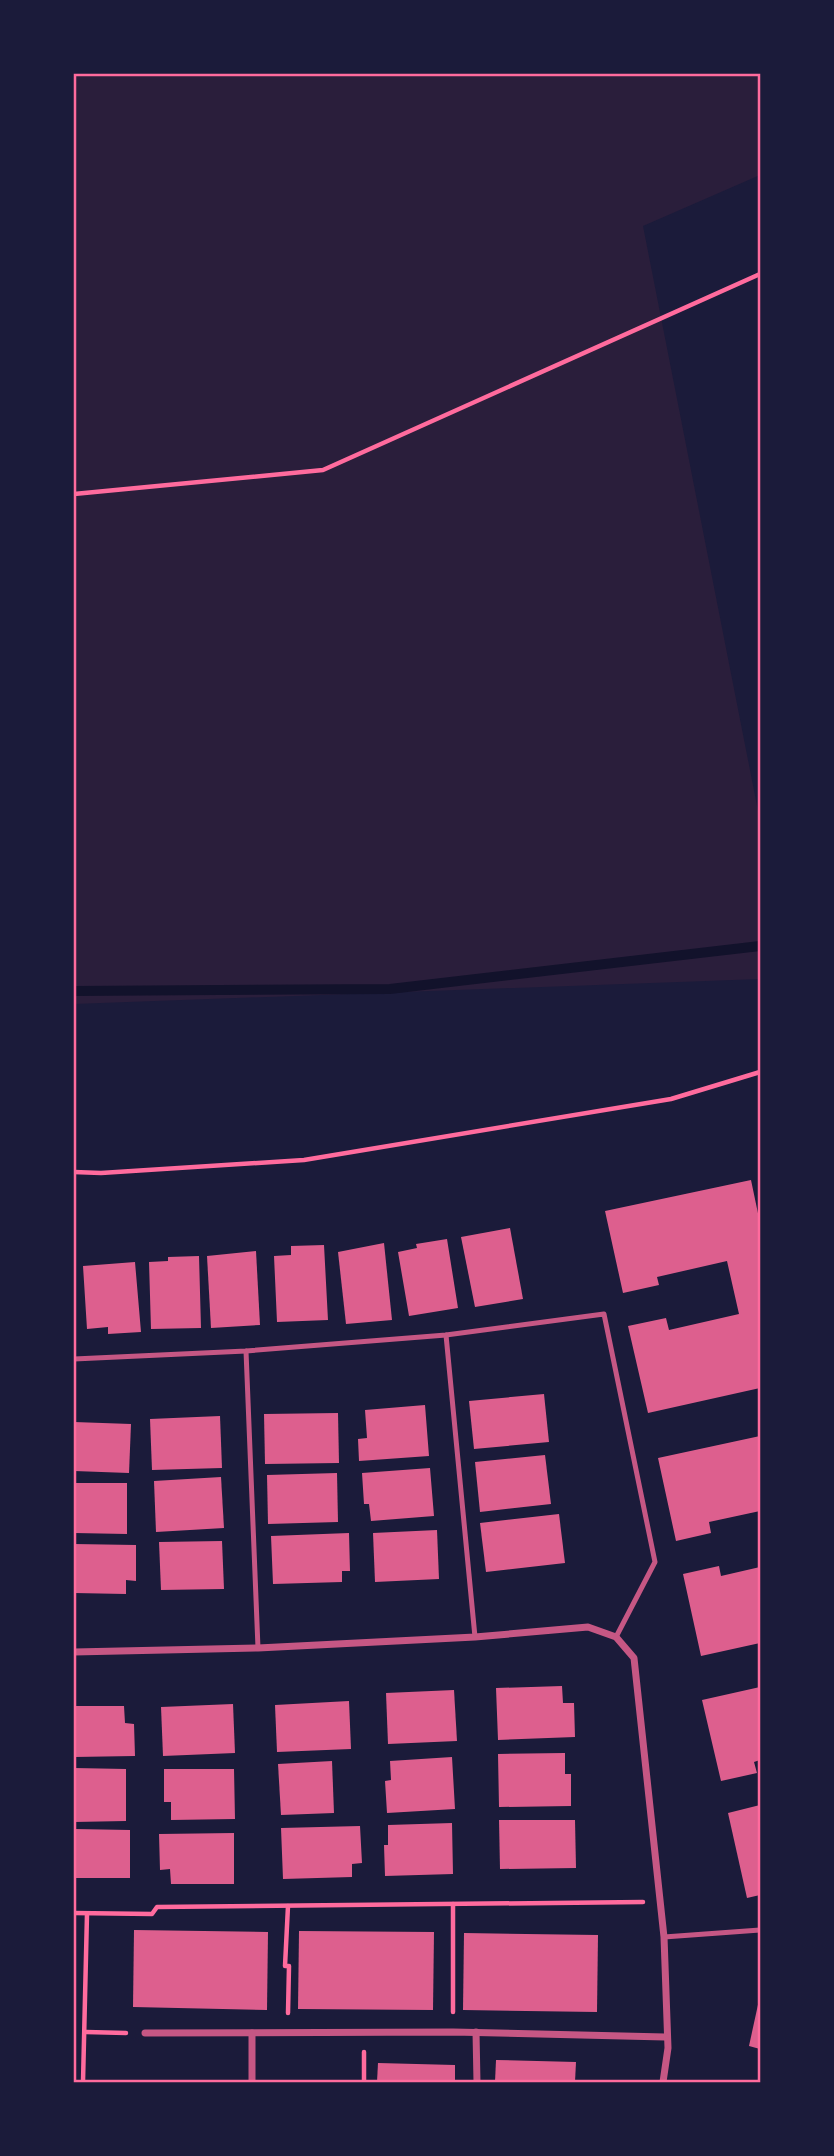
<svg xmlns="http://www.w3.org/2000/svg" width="834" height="2156" font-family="'Zilla Slab',serif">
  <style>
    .green { fill: #2a1e3b }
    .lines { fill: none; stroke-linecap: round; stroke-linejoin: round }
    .stream { stroke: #12122b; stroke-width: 10 }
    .building { fill: #dd5f8e }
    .path { stroke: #ff6b9d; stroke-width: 4.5 }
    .service { stroke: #c65784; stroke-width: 5 }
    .minor { stroke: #c65784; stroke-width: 7 }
    .neatline { fill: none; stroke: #ff6b9d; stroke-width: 2.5 }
  </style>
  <rect width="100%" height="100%" fill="#1b1b3a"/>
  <path class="green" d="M74,74H760V175L643,226L760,821V979L74,1004Z"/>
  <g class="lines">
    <path class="stream" d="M74,991L390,989L760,946"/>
  </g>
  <g class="building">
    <path d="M751,1180L760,1223V1388L648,1413L628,1326L666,1318L669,1330L739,1314L727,1261L657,1277L659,1285L623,1293L605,1211Z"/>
    <path d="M510,1228L523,1299L475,1307L461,1237Z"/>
    <path d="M447,1239L458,1308L409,1316L398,1252L417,1248L416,1244Z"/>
    <path d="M384,1243L392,1320L346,1324L338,1252Z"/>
    <path d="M324,1245L328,1320L277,1322L274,1256L291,1255V1246Z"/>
    <path d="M256,1251L260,1325L211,1328L207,1256Z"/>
    <path d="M199,1256L201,1328L151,1329L149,1262L168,1261V1257Z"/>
    <path d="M135,1262L141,1332L108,1334V1327L87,1329L83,1266Z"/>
    <path d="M544,1394L549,1442L474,1449L469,1401Z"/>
    <path d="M425,1405L429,1456L359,1461L358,1439L367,1438L365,1410Z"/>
    <path d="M338,1413L339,1463L265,1464L264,1414Z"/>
    <path d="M220,1416L222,1468L152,1470L150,1419Z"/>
    <path d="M74,1422L131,1424L129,1473L74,1471Z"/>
    <path d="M760,1436V1511L709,1522L711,1533L676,1541L658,1458Z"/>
    <path d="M545,1455L551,1504L480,1512L475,1462Z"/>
    <path d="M430,1468L434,1516L371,1521L369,1504H364L362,1473Z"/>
    <path d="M337,1473L338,1522L268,1524L267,1475Z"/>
    <path d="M221,1477L224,1528L156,1532L154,1481Z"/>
    <path d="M74,1483H127V1534L74,1533Z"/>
    <path d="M559,1514L565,1563L486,1572L480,1523Z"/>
    <path d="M437,1530L439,1579L375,1582L373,1533Z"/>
    <path d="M349,1533L350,1571H342V1582L273,1584L271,1536Z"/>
    <path d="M222,1541L224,1589L161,1590L159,1542Z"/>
    <path d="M74,1544L136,1545V1581L126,1580V1594L74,1593Z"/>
    <path d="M719,1566L721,1576L760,1567V1643L701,1656L683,1574Z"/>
    <path d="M562,1686L563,1703H574L575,1737L498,1740L496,1688Z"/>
    <path d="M760,1687V1760L754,1762L757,1773L721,1781L702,1700Z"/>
    <path d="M454,1690L457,1741L388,1744L386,1693Z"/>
    <path d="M349,1701L351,1749L277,1752L275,1705Z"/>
    <path d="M233,1704L235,1753L163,1756L161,1707Z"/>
    <path d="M74,1706H124L125,1723L134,1724L135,1756L74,1757Z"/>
    <path d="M565,1753V1774H571V1806L499,1807L498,1754Z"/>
    <path d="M452,1757L455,1809L387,1813L385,1781L391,1780L390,1761Z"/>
    <path d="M332,1761L334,1813L281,1815L278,1764Z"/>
    <path d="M74,1768L126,1769V1821L74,1822Z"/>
    <path d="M164,1769H234L235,1819L171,1820V1802H164Z"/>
    <path d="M760,1805V1895L747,1898L728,1813Z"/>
    <path d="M499,1820H575L576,1868L500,1869Z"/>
    <path d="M452,1823L453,1874L385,1876L384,1845H388V1825Z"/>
    <path d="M360,1826L362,1863L352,1864V1877L283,1879L281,1828Z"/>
    <path d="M74,1829L130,1830V1878H74Z"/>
    <path d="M234,1833V1884H171L170,1869L160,1870L159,1834Z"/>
    <path d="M134,1930L268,1932L267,2010L133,2007Z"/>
    <path d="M299,1931L434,1932L433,2010L298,2009Z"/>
    <path d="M464,1933L598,1935L597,2012L463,2010Z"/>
    <path d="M759,2000H760V2049L749,2046Z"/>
    <path d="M496,2060L576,2062L575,2082H495Z"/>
    <path d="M378,2063L455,2065V2082H377Z"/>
  </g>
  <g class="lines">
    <g class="path">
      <path d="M74,494L323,470L760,274"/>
      <path d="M74,1172L101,1173L304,1160L671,1099L760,1072"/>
      <path d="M453,1904V2012"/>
      <path d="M74,1913L152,1914L157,1907L643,1902"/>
      <path d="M288,2013L289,1966H285L288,1906"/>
      <path d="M86,2032L126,2033"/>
      <path d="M83,2082L87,1914"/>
      <path d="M364,2082V2052"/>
    </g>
    <g class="service">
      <path d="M446,1335L475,1637"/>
      <path d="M246,1351L258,1648"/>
      <path d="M74,1359L246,1351L446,1335L604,1314L655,1562L616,1637"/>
      <path d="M664,1937L760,1930"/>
    </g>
    <g class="minor">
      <path d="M74,1652L258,1648L475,1637L588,1627L616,1637L634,1658L664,1937L668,2048L663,2082"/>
      <path d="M476,2032L477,2082"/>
      <path d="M145,2033L453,2032L665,2037"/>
      <path d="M252,2082V2033"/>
    </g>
  </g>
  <rect width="834" height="2156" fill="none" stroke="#1b1b3a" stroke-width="150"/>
  <rect x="75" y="75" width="684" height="2006" class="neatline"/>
</svg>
